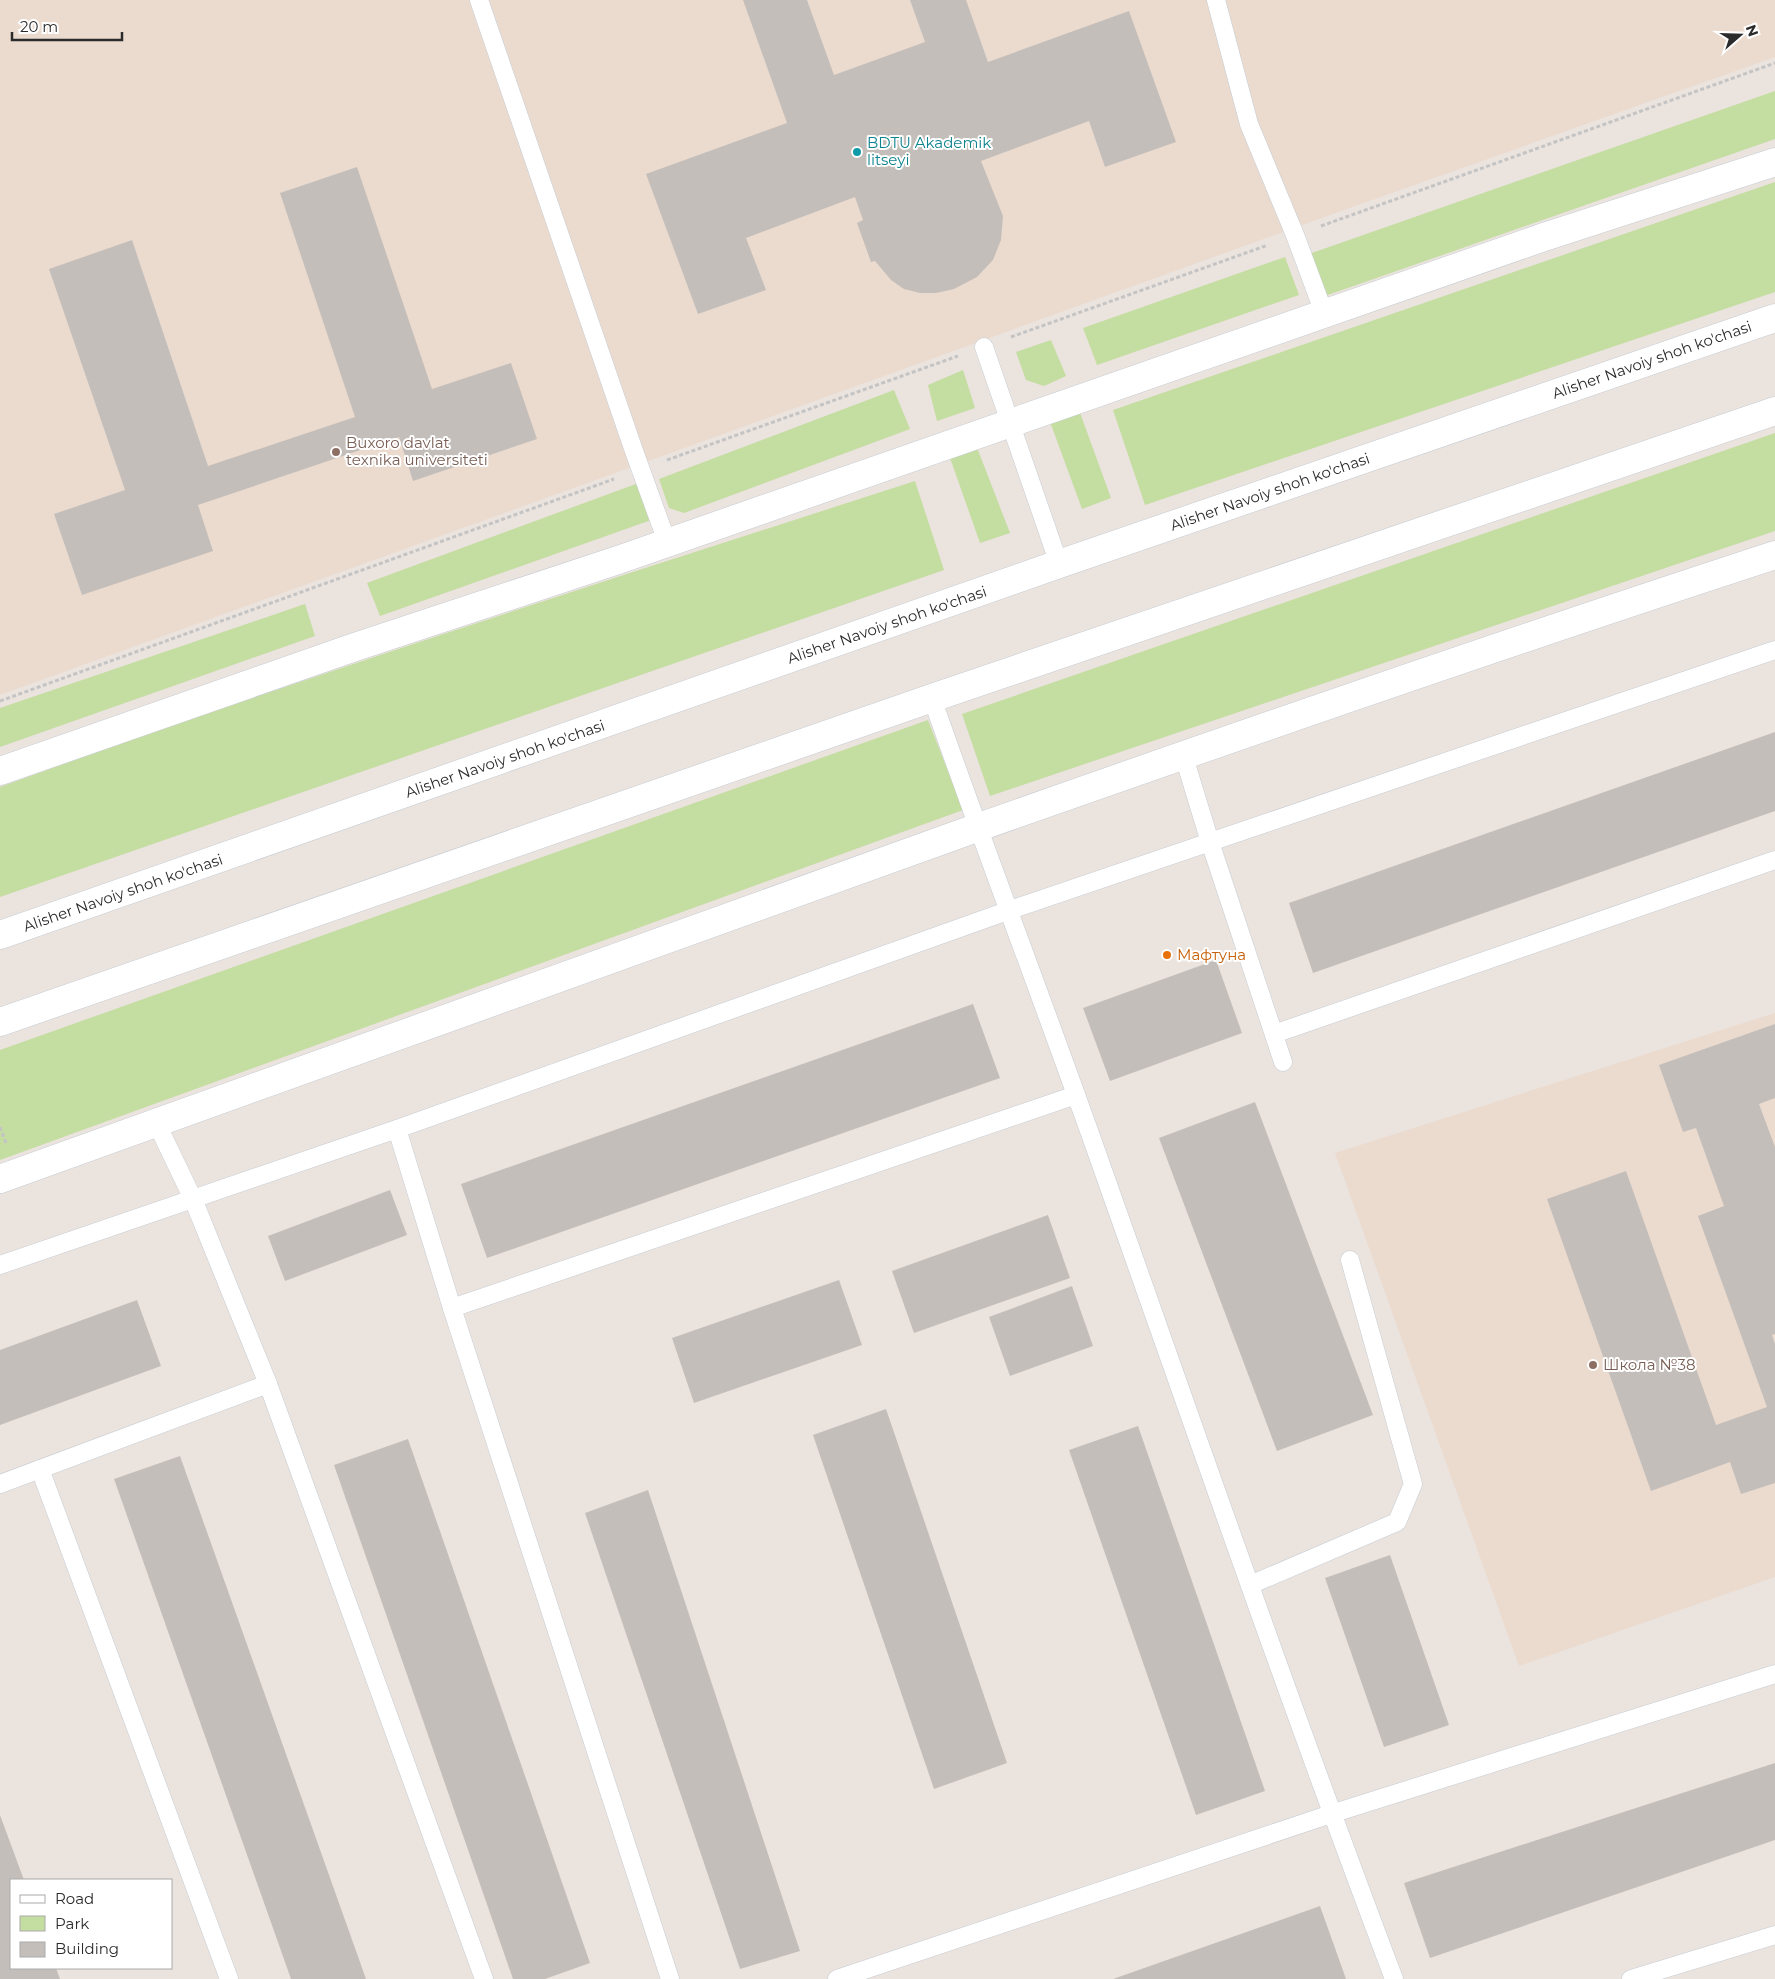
<svg xmlns="http://www.w3.org/2000/svg" width="1775" height="1979" font-family="Montserrat,sans-serif">
  <style>
    .education { fill: #ebdbcf }
    .green { fill: #c4dda0 }
    .building { fill: #c4beba }
    .lines { fill: none; stroke-linecap: round; stroke-linejoin: round }
    .service-casing { stroke: #c6ccd3; stroke-width: 19 }
    .minor-casing { stroke: #c6ccd3; stroke-width: 29 }
    .secondary-casing { stroke: #c6ccd3; stroke-width: 29 }
    .path { stroke: #c4c4c4; stroke-width: 3; stroke-dasharray: 4 2.5; stroke-linecap: butt }
    .service { stroke: #fff; stroke-width: 18 }
    .minor { stroke: #fff; stroke-width: 28 }
    .secondary { stroke: #fff; stroke-width: 28 }
    .culture-dot { fill: #0f9aa8; stroke: #fff; stroke-width: 2 }
    .education-dot { fill: #8d6e63; stroke: #fff; stroke-width: 2 }
    .food-dot { fill: #e8710a; stroke: #fff; stroke-width: 2 }
    .labels { text-anchor: middle; stroke-width: 4; stroke-linejoin: round; paint-order: stroke }
    .culture-label { font-size: 15px; fill: #0d838f; stroke: #fff; text-anchor: start }
    .street-label { font-size: 15px; fill: #2b2b2b; stroke: #fff }
    .education-label { font-size: 15px; fill: #785e54; stroke: #fff; text-anchor: start }
    .food-label { font-size: 15px; fill: #c56008; stroke: #fff; text-anchor: start }
  </style>
  <rect width="100%" height="100%" fill="#ebe3de"/>
  <g class="education">
    <path d="M0,0H1775V57L1344,210L0,695Z"/>
    <path d="M1775,1013V1577L1519,1666L1335,1153Z"/>
  </g>
  <g class="green">
    <path d="M1775,91V139L1322,297L1309,254Z"/>
    <path d="M1775,182V292L1145,505L1113,410Z"/>
    <path d="M1285,257L1299,295L1097,365L1083,328Z"/>
    <path d="M1051,340L1066,376L1044,386L1026,380L1016,352Z"/>
    <path d="M963,370L975,408L937,421L928,385Z"/>
    <path d="M894,390L910,429L684,513L669,508L659,479Z"/>
    <path d="M1079,410L1111,498L1082,509L1049,419Z"/>
    <path d="M1775,433V531L990,796L962,714Z"/>
    <path d="M976,445L1010,533L980,543L949,455Z"/>
    <path d="M644,481L654,519L380,616L367,583Z"/>
    <path d="M915,481L944,570L0,897V787C302,677 609,580 915,481Z"/>
    <path d="M305,604L315,636L0,747V708Z"/>
    <path d="M928,720L963,810L0,1160V1050Z"/>
  </g>
  <g class="building">
    <path d="M743,0H807L834,75L925,42L910,0H966L988,62L1129,11L1176,142L1105,167L1089,121L981,161L1003,216L1001,240L993,260L977,277L954,289L936,293H920L904,289L891,280L875,261L871,262L857,223L863,220L855,197L746,238L766,290L698,314L646,174L787,123Z"/>
    <path d="M357,167L432,389L511,363L537,439L413,481L399,437L198,505L213,551L82,595L54,514L125,490L49,269L132,240L208,466L355,417L280,193Z"/>
    <path d="M1775,732V811L1313,973L1289,903Z"/>
    <path d="M1216,960L1242,1033L1110,1081L1083,1008Z"/>
    <path d="M973,1004L1000,1078L487,1258L461,1184Z"/>
    <path d="M1775,1024V1098L1759,1104L1775,1147V1334L1772,1335L1775,1344V1483L1741,1494L1730,1462L1651,1491L1547,1199L1626,1171L1716,1425L1767,1407L1698,1216L1724,1206L1696,1128L1683,1132L1659,1065Z"/>
    <path d="M1255,1102L1373,1415L1277,1451L1159,1138Z"/>
    <path d="M390,1190L407,1235L285,1281L268,1236Z"/>
    <path d="M1048,1215L1070,1278L914,1333L892,1271Z"/>
    <path d="M839,1280L862,1345L694,1403L672,1338Z"/>
    <path d="M1072,1286L1093,1346L1010,1376L989,1317Z"/>
    <path d="M137,1300L161,1366L0,1425V1350Z"/>
    <path d="M886,1409L1007,1763L934,1789L813,1435Z"/>
    <path d="M1138,1426L1265,1791L1196,1815L1069,1450Z"/>
    <path d="M408,1439L590,1963L545,1979H513L334,1465Z"/>
    <path d="M180,1456L366,1979H291L114,1479Z"/>
    <path d="M648,1490L800,1951L740,1969L585,1513Z"/>
    <path d="M1390,1555L1449,1725L1384,1747L1325,1578Z"/>
    <path d="M1775,1763V1840L1430,1958L1404,1883Z"/>
    <path d="M0,1815L24,1880H11V1968H56L60,1979H0Z"/>
    <path d="M1320,1906L1346,1979H1113Z"/>
  </g>
  <g class="lines">
    <defs>
      <g id="service">
        <path d="M479,0L634,451L667,542"/>
        <path d="M1216,0L1249,124L1295,235L1324,313"/>
        <path d="M984,347L1059,564"/>
        <path d="M932,698C984,847 1040,993 1093,1142C1192,1421 1289,1702 1394,1979"/>
        <path d="M1184,757L1210,842L1283,1062"/>
        <path d="M1274,1034L1775,860"/>
        <path d="M157,1124L193,1199L268,1384L484,1979"/>
        <path d="M397,1129L452,1308L670,1979"/>
        <path d="M0,1265L397,1129L1010,910L1775,650"/>
        <path d="M452,1308L1076,1095"/>
        <path d="M40,1469L229,1979"/>
        <path d="M0,1484L268,1384"/>
        <path d="M1250,1585L1397,1522L1413,1484L1350,1260"/>
        <path d="M837,1979L1331,1814L1775,1674"/>
        <path d="M1631,1979L1775,1935"/>
      </g>
      <g id="minor">
        <path d="M0,771L355,647L621,559L1544,237L1775,162"/>
        <path d="M0,1179C327,1064 652,942 979,827C1243,734 1508,642 1775,555"/>
      </g>
      <g id="secondary">
        <path d="M0,935L1059,564L1775,318"/>
        <path d="M0,1022L932,698L1775,411"/>
      </g>
    </defs>
    <use href="#service" class="service-casing"/>
    <use href="#minor" class="minor-casing"/>
    <use href="#secondary" class="secondary-casing"/>
    <g class="path">
      <path d="M1321,226L1775,63"/>
      <path d="M1011,337L1268,245"/>
      <path d="M667,460L958,356"/>
      <path d="M0,701L614,479"/>
      <path d="M0,1127L6,1143"/>
    </g>
    <use href="#service" class="service"/>
    <use href="#minor" class="minor"/>
    <use href="#secondary" class="secondary"/>
  </g>
  <circle class="culture-dot" cx="857" cy="152" r="5"/>
  <g class="education-dot">
    <circle cx="336" cy="452" r="5"/>
    <circle cx="1593" cy="1365" r="5"/>
  </g>
  <circle class="food-dot" cx="1167" cy="955" r="5"/>
  <g class="labels">
    <g class="culture-label">
      <text x="867" y="148">BDTU Akademik<tspan x="867" dy="17">litseyi</tspan></text>
    </g>
    <g class="street-label">
      <text transform="translate(1652 360) rotate(-19)" y="5">Alisher Navoiy shoh ko'chasi</text>
      <text transform="translate(1270 492) rotate(-19)" y="5">Alisher Navoiy shoh ko'chasi</text>
      <text transform="translate(887 625) rotate(-19)" y="5">Alisher Navoiy shoh ko'chasi</text>
      <text transform="translate(505 759) rotate(-19)" y="5">Alisher Navoiy shoh ko'chasi</text>
      <text transform="translate(123 893) rotate(-19)" y="5">Alisher Navoiy shoh ko'chasi</text>
    </g>
    <g class="education-label">
      <text x="346" y="448">Buxoro davlat<tspan x="346" dy="17">texnika universiteti</tspan></text>
      <text x="1603" y="1370">Школа №38</text>
    </g>
    <g class="food-label">
      <text x="1177" y="960">Мафтуна</text>
    </g>
  </g>
  <rect x="10" y="1879" width="162" height="90" fill="#ffffff" stroke="#aaaaaa"/>
  <rect x="20" y="1895" width="25" height="8" fill="#ffffff" stroke="#aaaaaa"/>
  <text x="55" y="1904" font-size="15" fill="#2b2b2b">Road</text>
  <rect x="20" y="1916" width="25" height="15" fill="#c4dda0" stroke="#aaaaaa"/>
  <text x="55" y="1929" font-size="15" fill="#2b2b2b">Park</text>
  <rect x="20" y="1942" width="25" height="15" fill="#c4beba" stroke="#aaaaaa"/>
  <text x="55" y="1954" font-size="15" fill="#2b2b2b">Building</text>
  <g transform="translate(1740 35) rotate(70)" stroke="#ffffff" stroke-width="4" paint-order="stroke">
  <path d="M0-4L9 19L0 12L-9 19Z" fill="#2b2b2b"/>
  <text y="-8" font-size="14" font-weight="bold" text-anchor="middle" fill="#2b2b2b">N</text>
  </g>
  <path d="M12 32v8h110v-8" fill="none" stroke="#2b2b2b" stroke-width="2.5"/>
  <text x="20" y="32" font-size="15" fill="#2b2b2b" stroke="#ffffff" stroke-width="4" paint-order="stroke">20 m</text>
</svg>
